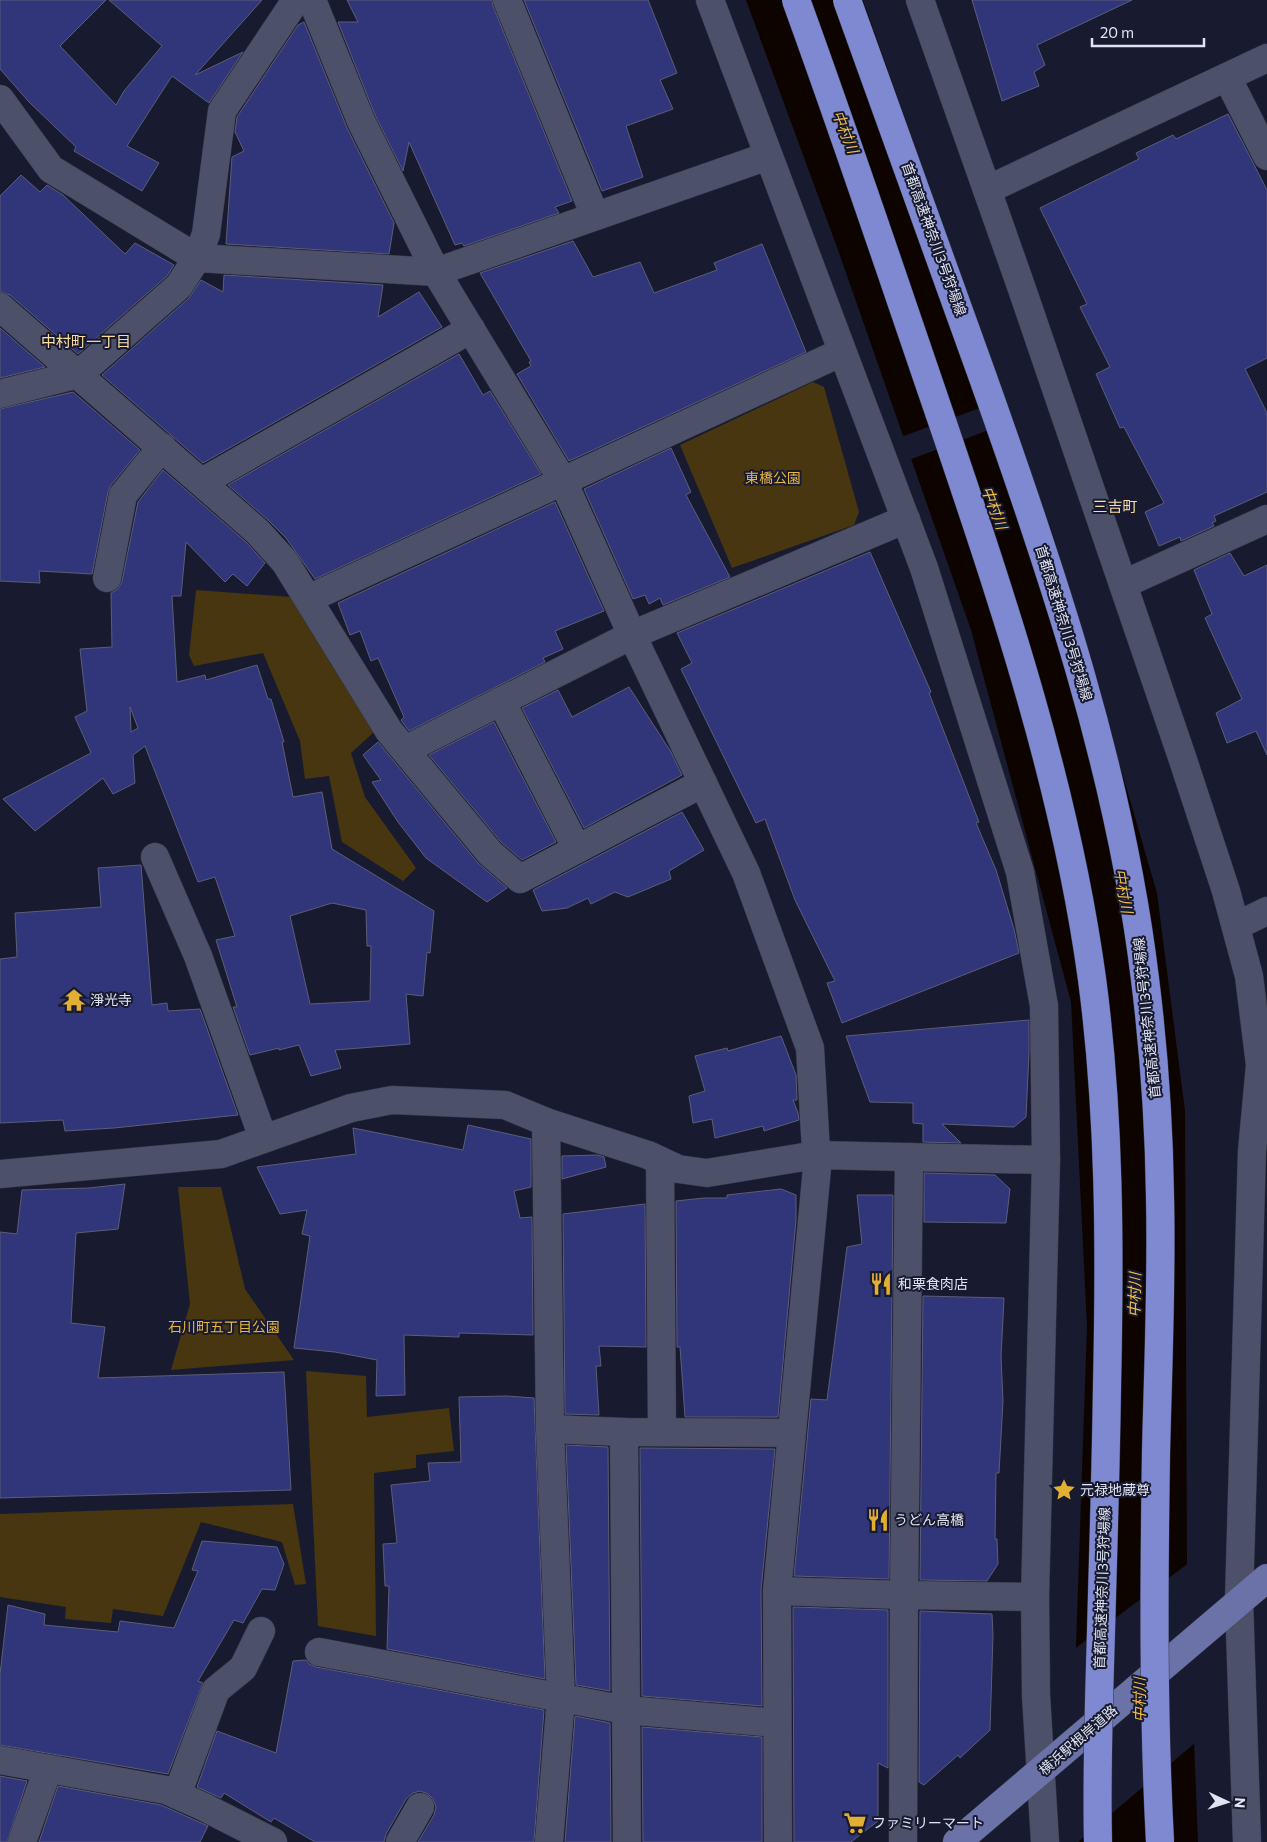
<svg xmlns="http://www.w3.org/2000/svg" width="1267" height="1842" font-family="Commissioner,'Noto Sans JP',sans-serif">
  <style>
    .green { fill: #473610 }
    .water { fill: #0d0400 }
    .pier { fill: #181b30 }
    .building { fill: #31357a; stroke: #5a5e78; fill-rule: evenodd }
    .lines { fill: none; stroke-linecap: round; stroke-linejoin: round }
    .minor-casing { stroke: #343647; stroke-width: 29 }
    .major-casing { stroke: #343647; stroke-width: 29 }
    .minor { stroke: #4c5069; stroke-width: 28 }
    .major { stroke: #6b72a8; stroke-width: 28 }
    .highway-bridge-casing { stroke: #343647; stroke-width: 29; stroke-linecap: butt }
    .highway-bridge { stroke: #7f89d2; stroke-width: 28 }
    .labels { text-anchor: middle; stroke-width: 4; stroke-linejoin: round; paint-order: stroke }
    .street-label { font-size: 14px; fill: #dfe3f2; stroke: #181b30 }
    .park-label { font-size: 14px; fill: #e9b53c; stroke: #181b30 }
    .poi-label { font-size: 14px; fill: #dfe3f2; stroke: #181b30; text-anchor: start }
    .water-label { font-size: 15px; font-style: italic; fill: #f2bd46; stroke: #181b30 }
    .neighbourhood-label { font-size: 15px; fill: #fadda3; stroke: #181b30 }
  </style>
  <rect width="100%" height="100%" fill="#181b30"/>
  <g class="green">
    <path d="M813,382L824,387L859,512L854,525L732,568L680,445Z"/>
    <path d="M196,590L292,597L374,732L351,753L365,797L416,868L403,881L342,842L329,776L305,779L300,741L263,653L194,666L189,655Z"/>
    <path d="M178,1187H221L245,1289L294,1360L171,1370L190,1304Z"/>
    <path d="M306,1371L366,1376L367,1417L449,1408L454,1451L416,1455V1468L374,1473L376,1636L318,1626Z"/>
    <path d="M293,1504L306,1584L295,1585L282,1542L201,1522L163,1616L113,1609L111,1623L65,1619L66,1607L0,1597V1514Z"/>
  </g>
  <path class="water" d="M746,0H863L1053,535L1157,893L1185,1111L1187,1561L1198,1842H1074L1071,1791L1087,1326L1071,1002L971,630L838,250Z"/>
  <g class="pier">
    <path d="M1007,398L1015,420L909,460L901,437Z"/>
    <path d="M1190,1562L1196,1742L1078,1842H1072L1069,1791L1073,1650Z"/>
  </g>
  <g class="building">
    <path d="M0,0H106L60,46L116,105L124,91L162,46L109,0H262L195,75L243,52L209,103L172,76L127,146L159,163L142,191L74,151L76,147L29,102L0,69Z"/>
    <path d="M347,0H492L493,6L572,201L555,207L559,213L464,246L462,243L455,245L409,142L403,171L375,115L338,22H358Z"/>
    <path d="M524,0H648L677,73L660,80L673,109L626,126L643,177L602,191Z"/>
    <path d="M972,0H1132L1037,45L1045,65L1034,72L1039,86L1002,101Z"/>
    <path d="M304,22L347,128L394,223L389,254L226,244L232,157L244,151L235,132L237,117L298,25Z"/>
    <path d="M1228,114L1267,190V358L1245,369L1267,413V492L1214,516L1216,521L1212,523L1214,526L1181,541L1180,537L1159,546L1145,512L1164,503L1124,427L1120,428L1096,374L1110,367L1080,307L1087,304L1040,208L1139,159L1136,153L1173,135L1176,139Z"/>
    <path d="M21,175L40,192L47,185L63,195L125,254L135,243L174,265L167,276L78,354L10,295L0,292V196Z"/>
    <path d="M573,241L593,277L640,262L654,293L717,270L714,263L762,244L806,352L569,461L517,374L531,366L529,362L531,361L480,273Z"/>
    <path d="M224,275L383,285L378,317L419,292L442,327L203,463L102,375L189,298L201,280L223,292Z"/>
    <path d="M0,328L45,367L0,378Z"/>
    <path d="M459,354L483,395L490,391L541,474L315,579L286,538L267,519L228,485Z"/>
    <path d="M73,392L140,450L111,485L108,492L92,574L39,571L40,583L0,581V409Z"/>
    <path d="M671,448L691,492L686,495L730,577L663,605L660,598L649,604L645,595L633,599L584,489Z"/>
    <path d="M163,470L246,542L265,563L247,586L233,574L225,582L186,542L181,596H172L177,682L205,675L206,680L257,665L268,699H271L284,742H282L293,797L322,792L332,849L434,911L430,953L427,952L423,996L406,994L410,1044L335,1050L341,1068L311,1076L299,1045L279,1050V1048L250,1055L233,1007H237L216,940L235,936L215,877L198,882L145,746L133,755L135,783L113,794L103,778L35,831L3,799L91,753L75,717L87,711L80,649L112,647L111,593L118,589L122,581L138,502ZM130,707L138,728L131,732ZM332,903L366,910L367,946H371L370,1001L310,1004L290,916Z"/>
    <path d="M555,502L604,611L555,631L563,649L543,658L545,662L409,731L401,720L404,717L378,658L371,661L360,631L350,635L338,603Z"/>
    <path d="M870,552L931,692L929,693L979,822L976,823L996,870L1014,929L1019,953L842,1023L827,983L835,981L795,900L765,819L756,823L681,669L692,663L677,633Z"/>
    <path d="M1230,553L1244,576L1267,565V755L1256,731L1227,743L1216,713L1242,699L1205,618L1212,614L1194,570Z"/>
    <path d="M629,687L671,752L682,775L584,828L522,708L558,690L572,717Z"/>
    <path d="M494,722L556,842L522,860L501,842L429,755Z"/>
    <path d="M378,742L478,863L507,888L487,902L426,858L398,822L372,782L381,780L363,755Z"/>
    <path d="M682,812L704,850L669,871L671,879L628,897L615,892L591,904L588,898L567,908L542,911L533,890Z"/>
    <path d="M141,865L152,1005L167,1003L168,1011L200,1009L238,1115L114,1128L65,1131L63,1120L0,1123V959L17,957L15,913L101,907L98,868Z"/>
    <path d="M1029,1020V1052L1026,1117L1014,1127L942,1124L961,1143L923,1142V1124L913,1123V1103L870,1102L846,1036Z"/>
    <path d="M781,1036L796,1075L797,1100H793L798,1113L799,1120L764,1131L763,1126L715,1138L712,1119L693,1123L689,1096L705,1091L695,1056L727,1048L728,1051Z"/>
    <path d="M468,1125L531,1139V1187L514,1191L520,1218L532,1217L533,1335L459,1333V1337L404,1335L405,1395L376,1396L377,1360L335,1352L294,1348L310,1236L302,1234L307,1210L280,1214L257,1167L356,1154L353,1128L463,1150Z"/>
    <path d="M598,1155L604,1157L606,1167L562,1179V1156Z"/>
    <path d="M924,1173L995,1175L1010,1189L1006,1223L924,1222Z"/>
    <path d="M125,1184L118,1229L76,1233L71,1323L105,1327L98,1378L284,1372L291,1490L0,1498V1232L17,1234L22,1190L89,1188Z"/>
    <path d="M781,1189L796,1195V1220L778,1417H685L680,1347H677L676,1201L704,1198H727V1195Z"/>
    <path d="M857,1195H893L889,1579L794,1576L811,1399L827,1400L847,1247L862,1244Z"/>
    <path d="M645,1204L646,1347L599,1346L601,1366H596L599,1415L565,1414L563,1214Z"/>
    <path d="M923,1296L1004,1298L1001,1357L1003,1401L999,1473H996L995,1539H997L998,1564L987,1581L920,1580Z"/>
    <path d="M507,1396L534,1398L545,1679L387,1649L389,1586H385L383,1544L397,1543L391,1485L430,1481L428,1463L461,1462L459,1397Z"/>
    <path d="M566,1445L608,1447L610,1691L576,1685Z"/>
    <path d="M640,1448L775,1449L761,1590L762,1706L642,1696Z"/>
    <path d="M202,1541L277,1547L284,1564L275,1590L262,1589L243,1623L234,1620L198,1681L203,1683L168,1774L0,1745V1674L8,1605L45,1614L44,1625L118,1632L120,1621L174,1628L198,1571L192,1570Z"/>
    <path d="M793,1607L888,1610V1768L878,1763V1821L851,1842H794Z"/>
    <path d="M920,1611L992,1614L993,1635L990,1730L960,1758L958,1755L924,1785L919,1782Z"/>
    <path d="M306,1660L309,1664L316,1667L544,1710L534,1842H418L434,1815L436,1807L433,1799L428,1794L420,1791L413,1793L406,1799L386,1834L384,1842H315L274,1818L271,1822L224,1793L221,1798L197,1787L217,1731L276,1753L293,1661Z"/>
    <path d="M575,1716L610,1723L611,1842H565Z"/>
    <path d="M642,1727L762,1737V1842H643Z"/>
    <path d="M0,1776L27,1781L7,1842H0Z"/>
    <path d="M58,1786L161,1805L208,1826L200,1842H39Z"/>
  </g>
  <g class="lines">
    <defs>
      <g id="minor">
        <path d="M312,0L361,121L436,272L563,481L632,635L746,873L810,1048L817,1168L777,1591L778,1842"/>
        <path d="M507,0L595,216"/>
        <path d="M710,0L924,568L1020,872L1044,1006L1046,1160L1035,1597L1036,1695L1045,1842"/>
        <path d="M920,0L1022,289L1182,757L1226,891L1249,976L1260,1065L1252,1151L1239,1600L1247,1842"/>
        <path d="M1227,77L1267,156"/>
        <path d="M0,99L51,169L197,258L436,272L768,156"/>
        <path d="M987,190L1267,58"/>
        <path d="M0,307L257,531L285,562L389,731L490,853L520,879L703,783"/>
        <path d="M0,394L79,374L179,286L197,258L206,234L222,111L296,0"/>
        <path d="M202,482L471,329"/>
        <path d="M107,578L123,495L162,447"/>
        <path d="M1124,584L1267,519"/>
        <path d="M308,599L842,352"/>
        <path d="M501,701L577,849"/>
        <path d="M405,750L632,635L906,519"/>
        <path d="M155,857L198,956L263,1138"/>
        <path d="M1236,926L1267,911"/>
        <path d="M546,1122L550,1429L561,1698L549,1842"/>
        <path d="M660,1161L662,1432"/>
        <path d="M0,1174L221,1154L351,1108L392,1100L505,1105L546,1122L648,1155L678,1169L707,1173L816,1155L1046,1160"/>
        <path d="M550,1429L624,1432L791,1433"/>
        <path d="M624,1432L627,1842"/>
        <path d="M777,1591L904,1595L1035,1597"/>
        <path d="M319,1652L626,1710L777,1723"/>
        <path d="M0,1760L166,1790L202,1806L273,1842"/>
        <path d="M177,1795L216,1690L243,1668L261,1631"/>
        <path d="M22,1842L48,1769"/>
        <path d="M400,1842L420,1807"/>
        <path d="M903,1842L904,1595L909,1157"/>
      </g>
      <path id="major" d="M957,1842L1267,1578"/>
    </defs>
    <use href="#minor" class="minor-casing"/>
    <use href="#major" class="major-casing"/>
    <use href="#minor" class="minor"/>
    <use href="#major" class="major"/>
    <defs>
      <g id="highway-bridge">
        <path d="M796,0C847,140 894,281 942,421C1004,604 1066,788 1092,979C1110,1114 1110,1251 1107,1387C1106,1456 1104,1526 1102,1595C1100,1678 1096,1760 1098,1842"/>
        <path d="M847,0C893,125 938,250 982,375C1052,571 1120,772 1145,979C1154,1051 1159,1124 1160,1197C1162,1282 1158,1367 1156,1453C1154,1582 1153,1713 1160,1842"/>
      </g>
    </defs>
    <use href="#highway-bridge" class="highway-bridge-casing"/>
    <use href="#highway-bridge" class="highway-bridge"/>
  </g>
  <defs>
    <symbol id="temple-bare" viewBox="-9 -9 18 18"><path d="M0-6L5-2H3V0L6.5 2.5H4V6H1.5V3h-3V6H-4V2.5H-6.5L-3 0V-2H-5Z" fill="#e2af34" stroke="#181b30" stroke-width="2.5" paint-order="stroke"/></symbol>
    <symbol id="restaurant-bare" viewBox="-9 -9 18 18"><path d="M-5-6h1v4h1v-4h1v4h1v-4h1v5L-1.5 .5V6h-2V.5L-5-1ZM5-6V6H3V1.5H1.5Q1.5-4 5-6Z" fill="#e2af34" stroke="#181b30" stroke-width="2.5" paint-order="stroke"/></symbol>
    <symbol id="sight-bare" viewBox="-9 -9 18 18"><path d="M0-6L1.8-2.2L6-1.7L2.9 1.2L3.7 5.4L0 3.3L-3.7 5.4L-2.9 1.2L-6-1.7L-1.8-2.2Z" fill="#e2af34" stroke="#181b30" stroke-width="2.5" paint-order="stroke"/></symbol>
    <symbol id="supermarket-bare" viewBox="-9 -9 18 18"><path d="M-6-5.5h2.5l.6 2H6L4.5 2H-2.5L-4.4-4H-6ZM-1.5 3.2a1.3 1.3 0 1 0 .1 0ZM3 3.2a1.3 1.3 0 1 0 .1 0Z" fill="#e2af34" stroke="#181b30" stroke-width="2.5" paint-order="stroke"/></symbol>
  </defs>
  <g fill-rule="evenodd">
    <use href="#temple-bare" x="58" y="984" width="32" height="32"/>
    <use href="#restaurant-bare" x="865" y="1268" width="32" height="32"/>
    <use href="#sight-bare" x="1048" y="1474" width="32" height="32"/>
    <use href="#restaurant-bare" x="862" y="1504" width="32" height="32"/>
    <use href="#supermarket-bare" x="839" y="1807" width="32" height="32"/>
  </g>
  <g class="labels">
    <g class="street-label">
      <text transform="translate(934 239) rotate(70)" y="5">首都高速神奈川3号狩場線</text>
      <text transform="translate(1064 623) rotate(73)" y="5">首都高速神奈川3号狩場線</text>
      <text transform="translate(1147 1018) rotate(-96)" y="5">首都高速神奈川3号狩場線</text>
      <text transform="translate(1102 1588) rotate(-88)" y="5">首都高速神奈川3号狩場線</text>
      <text transform="translate(1078 1740) rotate(-41)" y="5">横浜駅根岸道路</text>
    </g>
    <g class="park-label">
      <text x="773" y="483">東橋公園</text>
      <text x="224" y="1332">石川町五丁目公園</text>
    </g>
    <g class="poi-label">
      <text x="90" y="1005">淨光寺</text>
      <text x="898" y="1289">和栗食肉店</text>
      <text x="1080" y="1495">元禄地蔵尊</text>
      <text x="894" y="1525">うどん高橋</text>
      <text x="872" y="1828">ファミリーマート</text>
    </g>
    <g class="water-label">
      <text transform="translate(845 132) rotate(68)" y="5">中村川</text>
      <text transform="translate(994 508) rotate(69)" y="5">中村川</text>
      <text transform="translate(1123 891) rotate(80)" y="5">中村川</text>
      <text transform="translate(1135 1295) rotate(-89)" y="5">中村川</text>
      <text transform="translate(1140 1700) rotate(-90)" y="5">中村川</text>
    </g>
    <g class="neighbourhood-label">
      <text x="86" y="347">中村町一丁目</text>
      <text x="1115" y="512">三吉町</text>
    </g>
  </g>
  <g transform="translate(1227 1802) rotate(94)" stroke="#181b30" stroke-width="4" paint-order="stroke">
  <path d="M0-4L9 19L0 12L-9 19Z" fill="#dfe3f2"/>
  <text y="-8" font-size="14" font-weight="bold" text-anchor="middle" fill="#dfe3f2">N</text>
  </g>
  <path d="M1092 38v8h112v-8" fill="none" stroke="#dfe3f2" stroke-width="2.5"/>
  <text x="1100" y="38" font-size="15" fill="#dfe3f2" stroke="#181b30" stroke-width="4" paint-order="stroke">20 m</text>
</svg>
